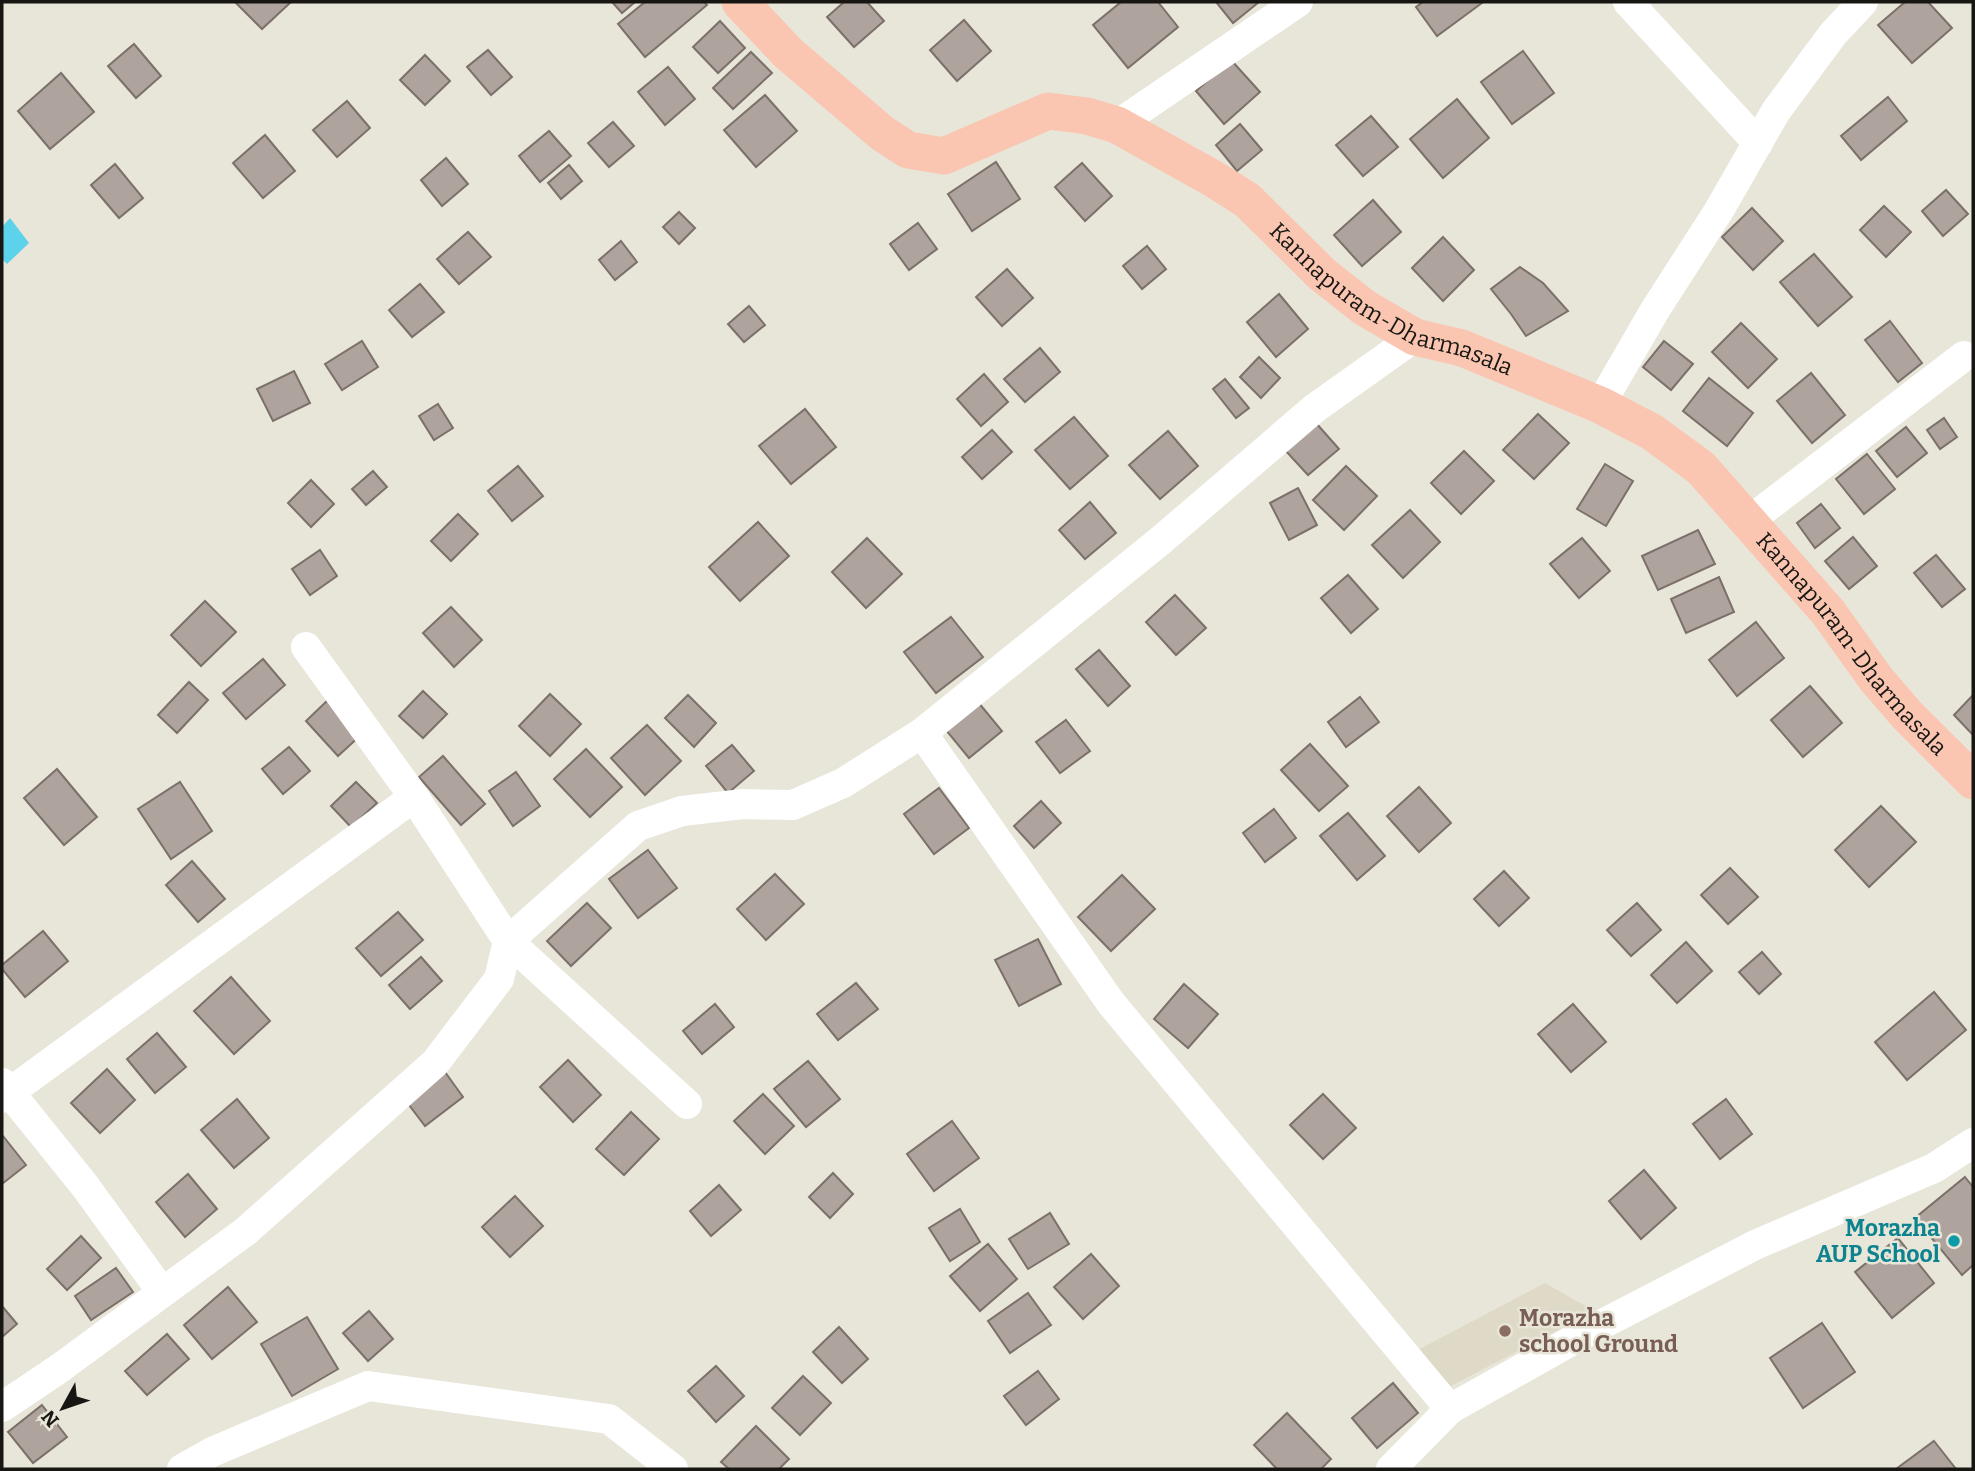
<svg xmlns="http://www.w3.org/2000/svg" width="1975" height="1471" font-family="Bitter,serif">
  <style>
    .built { fill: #dedac7 }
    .water { fill: #5dd2eb }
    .building { fill: #afa39e; stroke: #7b706a; stroke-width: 2 }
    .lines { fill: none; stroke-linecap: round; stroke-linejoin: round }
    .minor { stroke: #fff; stroke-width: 30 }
    .major { stroke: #fac6b1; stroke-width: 37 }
    .culture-dot { fill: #0f9aa8; stroke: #e8e5d9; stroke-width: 2.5 }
    .education-dot { fill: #8d6e63; stroke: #e8e5d9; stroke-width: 2.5 }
    .labels { text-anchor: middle; stroke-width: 5; stroke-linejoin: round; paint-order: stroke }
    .street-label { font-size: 23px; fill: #171612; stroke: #e8e5d9 }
    .culture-label { font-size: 23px; font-weight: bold; fill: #0d838f; stroke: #e8e5d9; text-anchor: end }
    .education-label { font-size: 23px; font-weight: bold; fill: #785e54; stroke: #e8e5d9; text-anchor: start }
  </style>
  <rect width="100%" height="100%" fill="#e8e5d9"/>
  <path class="built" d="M1545,1283L1594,1311L1449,1387L1416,1351Z"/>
  <path class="water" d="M10,218L29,243L7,264L2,259V227Z"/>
  <g class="building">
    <path d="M235,2H291L262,29Z"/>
    <path d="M612,2H635L622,13Z"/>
    <path d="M645,2H704L707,5L645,57L618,24Z"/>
    <path d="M844,2H867L884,21L854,47L827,17Z"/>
    <path d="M1121,2H1158L1178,27L1128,68L1093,25Z"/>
    <path d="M1216,2H1259L1233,23Z"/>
    <path d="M1423,2H1481L1482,3L1437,36L1416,7Z"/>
    <path d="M1905,2H1928L1952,28L1912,63L1878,25Z"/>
    <path d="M964,20L991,51L957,81L930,50Z"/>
    <path d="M720,21L745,48L718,73L693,47Z"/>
    <path d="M134,44L161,76L136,98L108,66Z"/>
    <path d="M488,50L512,77L491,95L467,67Z"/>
    <path d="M1523,51L1554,93L1512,124L1481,82Z"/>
    <path d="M751,52L772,73L733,109L713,88Z"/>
    <path d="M425,55L450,81L425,105L400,80Z"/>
    <path d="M1231,60L1260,92L1224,124L1196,91Z"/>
    <path d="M668,67L695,99L665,125L638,92Z"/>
    <path d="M61,73L94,112L50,149L18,111Z"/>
    <path d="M765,95L797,131L756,167L724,130Z"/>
    <path d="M1888,97L1907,121L1861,160L1841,136Z"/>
    <path d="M1457,99L1489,138L1443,178L1410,139Z"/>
    <path d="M347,101L370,128L337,157L313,130Z"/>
    <path d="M1371,116L1398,147L1363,176L1336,145Z"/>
    <path d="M613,122L634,146L609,167L588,143Z"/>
    <path d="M1240,124L1262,150L1237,171L1216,145Z"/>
    <path d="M549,131L571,156L540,182L519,156Z"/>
    <path d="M265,135L295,171L263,198L233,163Z"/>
    <path d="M446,158L468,184L442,206L421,180Z"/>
    <path d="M996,162L1020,199L972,231L948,194Z"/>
    <path d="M1082,163L1112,196L1085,221L1055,187Z"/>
    <path d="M115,164L143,198L119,218L91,185Z"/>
    <path d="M569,165L582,181L561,199L548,183Z"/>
    <path d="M1946,190L1968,214L1943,236L1922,211Z"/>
    <path d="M1373,200L1401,232L1362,266L1334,235Z"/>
    <path d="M1884,206L1911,232L1886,257L1860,230Z"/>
    <path d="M1752,208L1783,241L1753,270L1722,237Z"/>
    <path d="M679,212L695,228L679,244L663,227Z"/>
    <path d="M918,223L937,249L909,270L890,244Z"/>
    <path d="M468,232L491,257L459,284L437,259Z"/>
    <path d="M1443,237L1474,270L1443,301L1412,268Z"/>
    <path d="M621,241L637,262L615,280L599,260Z"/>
    <path d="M1147,246L1166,269L1142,289L1123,266Z"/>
    <path d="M1814,254L1852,297L1818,326L1780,282Z"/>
    <path d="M1520,267L1543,283L1568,311L1526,336L1511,314L1491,289Z"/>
    <path d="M1007,269L1033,298L1002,326L976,297Z"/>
    <path d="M420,284L444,312L412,337L389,310Z"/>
    <path d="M1279,294L1308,329L1276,357L1247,322Z"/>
    <path d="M749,306L765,325L744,342L728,324Z"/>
    <path d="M1890,321L1922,363L1898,382L1865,340Z"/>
    <path d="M1741,323L1777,359L1748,388L1712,352Z"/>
    <path d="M362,341L378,367L342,390L325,364Z"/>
    <path d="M1664,341L1693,364L1671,390L1643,367Z"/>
    <path d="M1040,348L1060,372L1025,402L1004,379Z"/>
    <path d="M1259,357L1280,378L1261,398L1240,377Z"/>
    <path d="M294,371L310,403L273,421L257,389Z"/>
    <path d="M1811,373L1845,415L1812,443L1777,401Z"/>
    <path d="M984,374L1008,402L981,426L957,399Z"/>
    <path d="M1709,378L1753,413L1727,446L1683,411Z"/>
    <path d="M1225,379L1249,408L1236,418L1213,389Z"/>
    <path d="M438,404L453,428L434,440L419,416Z"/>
    <path d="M805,409L836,447L791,484L759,446Z"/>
    <path d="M1538,414L1569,443L1534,479L1503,450Z"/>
    <path d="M1074,417L1108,456L1070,489L1035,450Z"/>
    <path d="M1944,418L1957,437L1940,449L1927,430Z"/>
    <path d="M1316,423L1339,449L1308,475L1285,450Z"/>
    <path d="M1906,427L1927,453L1897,477L1876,451Z"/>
    <path d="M992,430L1012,452L982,479L962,457Z"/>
    <path d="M1168,431L1198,466L1160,499L1129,465Z"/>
    <path d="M1464,451L1494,481L1461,514L1431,483Z"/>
    <path d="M1867,454L1895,489L1864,514L1836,479Z"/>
    <path d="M1605,464L1633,481L1606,526L1577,509Z"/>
    <path d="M518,466L543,496L512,521L488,491Z"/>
    <path d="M1346,466L1377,496L1344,530L1313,500Z"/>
    <path d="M373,471L387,487L366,505L352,489Z"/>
    <path d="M311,480L334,504L311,527L288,503Z"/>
    <path d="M1298,488L1317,525L1289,540L1270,503Z"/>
    <path d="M1090,502L1116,533L1085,559L1059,530Z"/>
    <path d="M1821,504L1840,528L1815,548L1797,523Z"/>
    <path d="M1410,510L1440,542L1403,578L1372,545Z"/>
    <path d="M458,514L478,534L451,561L431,541Z"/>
    <path d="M758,522L789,556L740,601L709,567Z"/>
    <path d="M1698,530L1715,564L1658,590L1642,556Z"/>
    <path d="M1853,537L1877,566L1849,589L1825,561Z"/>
    <path d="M867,538L902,574L866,608L832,572Z"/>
    <path d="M1582,538L1610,571L1579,598L1550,564Z"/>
    <path d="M320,550L337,576L310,595L292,569Z"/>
    <path d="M1936,555L1965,589L1942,607L1914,573Z"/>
    <path d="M1348,575L1378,609L1351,633L1321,598Z"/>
    <path d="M1719,577L1734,612L1686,633L1671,599Z"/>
    <path d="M1175,595L1206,628L1176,655L1146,622Z"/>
    <path d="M205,601L236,632L201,666L171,635Z"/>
    <path d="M451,607L482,640L454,667L423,633Z"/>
    <path d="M951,617L983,657L936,693L904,652Z"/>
    <path d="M1756,622L1784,658L1737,696L1709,660Z"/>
    <path d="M1099,650L1130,686L1108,706L1076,669Z"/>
    <path d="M263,659L285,685L246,719L223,693Z"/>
    <path d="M189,682L208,700L177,733L158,715Z"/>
    <path d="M1810,686L1842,723L1803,757L1771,720Z"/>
    <path d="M423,691L447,714L423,738L399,716Z"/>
    <path d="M550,694L581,724L550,756L519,726Z"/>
    <path d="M688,695L716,723L694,747L665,718Z"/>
    <path d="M1973,695V735L1954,715Z"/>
    <path d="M1360,697L1379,722L1346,747L1328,722Z"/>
    <path d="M330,698L362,734L338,756L306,721Z"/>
    <path d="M978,702L1002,731L969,758L945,729Z"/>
    <path d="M1066,720L1090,751L1060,773L1036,742Z"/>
    <path d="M647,725L681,761L645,795L611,758Z"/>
    <path d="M1310,744L1348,786L1319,811L1281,770Z"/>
    <path d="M732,745L754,771L728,793L706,766Z"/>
    <path d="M289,747L310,771L283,794L262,769Z"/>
    <path d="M586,749L622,787L590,817L554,779Z"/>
    <path d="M443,756L485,804L461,825L419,777Z"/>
    <path d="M57,769L97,817L64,845L24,798Z"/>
    <path d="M516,772L540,806L513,826L489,791Z"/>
    <path d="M180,782L212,831L171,859L138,809Z"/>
    <path d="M356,782L377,803L351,827L331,806Z"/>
    <path d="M1419,787L1451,823L1419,852L1387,816Z"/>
    <path d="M939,788L969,828L934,854L904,814Z"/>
    <path d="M1041,801L1061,823L1034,848L1014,826Z"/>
    <path d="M1881,806L1916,842L1869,887L1835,850Z"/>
    <path d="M1274,809L1296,838L1265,862L1243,833Z"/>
    <path d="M1348,813L1385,856L1357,880L1320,836Z"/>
    <path d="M648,850L677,888L638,918L609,879Z"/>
    <path d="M192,861L225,899L198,922L166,885Z"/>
    <path d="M1730,868L1758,897L1728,924L1701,895Z"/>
    <path d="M1504,871L1529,898L1499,926L1474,899Z"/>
    <path d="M775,874L804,904L766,940L737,909Z"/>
    <path d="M1122,875L1155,909L1111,951L1078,917Z"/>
    <path d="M587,903L611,928L571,966L547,941Z"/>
    <path d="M1637,903L1661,930L1631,956L1607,930Z"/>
    <path d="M398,912L423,940L381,976L356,948Z"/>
    <path d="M43,931L68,961L25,997L2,969V965Z"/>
    <path d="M1038,939L1061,984L1019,1006L995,960Z"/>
    <path d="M1686,942L1712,971L1677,1003L1651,975Z"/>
    <path d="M1762,952L1781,974L1759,994L1739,972Z"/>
    <path d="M421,957L442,981L410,1009L389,985Z"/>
    <path d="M231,977L270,1021L234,1054L194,1011Z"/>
    <path d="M856,983L878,1009L838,1040L817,1014Z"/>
    <path d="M1184,984L1218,1014L1188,1048L1154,1019Z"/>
    <path d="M1934,992L1966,1030L1907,1080L1875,1042Z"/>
    <path d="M715,1004L734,1027L702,1054L683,1031Z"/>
    <path d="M1573,1004L1606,1042L1571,1072L1538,1034Z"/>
    <path d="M157,1033L186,1067L155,1093L127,1059Z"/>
    <path d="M568,1060L601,1095L573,1122L540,1087Z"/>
    <path d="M808,1061L840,1099L806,1127L774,1089Z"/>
    <path d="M107,1069L135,1100L100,1133L71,1103Z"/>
    <path d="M445,1072L463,1097L425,1126L406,1101Z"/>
    <path d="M763,1094L794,1126L765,1154L734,1121Z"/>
    <path d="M1323,1094L1356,1128L1323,1159L1290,1125Z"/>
    <path d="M237,1099L269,1138L234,1168L201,1130Z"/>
    <path d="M1726,1099L1752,1134L1720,1159L1693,1124Z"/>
    <path d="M631,1112L659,1139L624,1175L596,1149Z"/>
    <path d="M952,1121L979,1158L934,1191L907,1154Z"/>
    <path d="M3,1136L26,1165L2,1184V1138Z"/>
    <path d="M1644,1170L1676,1208L1641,1239L1609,1201Z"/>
    <path d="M833,1173L853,1194L830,1218L809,1197Z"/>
    <path d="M188,1174L217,1209L185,1237L156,1202Z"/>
    <path d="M1965,1177L1973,1187V1265L1962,1275L1915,1218Z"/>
    <path d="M719,1185L741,1210L711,1236L690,1211Z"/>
    <path d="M515,1196L543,1226L510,1257L482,1227Z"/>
    <path d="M960,1209L980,1242L950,1261L929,1228Z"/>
    <path d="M1050,1213L1069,1244L1028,1269L1009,1239Z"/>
    <path d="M81,1236L101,1258L67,1290L47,1269Z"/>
    <path d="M1898,1238L1934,1283L1892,1318L1855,1272Z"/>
    <path d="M988,1244L1017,1279L980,1311L950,1276Z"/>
    <path d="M1091,1254L1119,1286L1083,1319L1054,1287Z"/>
    <path d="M116,1268L133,1292L91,1320L75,1296Z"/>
    <path d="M228,1287L257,1322L212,1359L184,1325Z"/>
    <path d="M1028,1293L1051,1325L1010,1353L988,1321Z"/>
    <path d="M2,1306L17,1324L2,1337Z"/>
    <path d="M369,1311L393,1339L368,1361L343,1333Z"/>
    <path d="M307,1317L338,1369L292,1396L261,1344Z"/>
    <path d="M1822,1323L1855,1372L1803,1408L1770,1358Z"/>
    <path d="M839,1327L868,1359L842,1383L813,1352Z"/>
    <path d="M167,1334L189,1359L147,1395L125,1371Z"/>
    <path d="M716,1366L744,1396L716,1422L688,1391Z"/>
    <path d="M1038,1371L1059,1399L1026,1425L1004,1396Z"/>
    <path d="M803,1376L831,1403L800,1435L772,1408Z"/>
    <path d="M1393,1383L1418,1413L1377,1448L1352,1418Z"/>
    <path d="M42,1405L67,1437L33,1463L8,1432Z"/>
    <path d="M1287,1413L1331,1459L1321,1469H1277L1254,1445Z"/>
    <path d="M756,1426L789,1459L779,1469H729L721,1462Z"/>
    <path d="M1934,1441L1956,1469H1896Z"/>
  </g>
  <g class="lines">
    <g class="minor">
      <path d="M1628,2L1758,143"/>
      <path d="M1117,125L1298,2"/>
      <path d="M1600,405L1655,310L1718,212L1776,111L1833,34L1863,2"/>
      <path d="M1749,521L1964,356"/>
      <path d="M306,647L414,797L508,941L687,1104"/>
      <path d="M922,733L1111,1003L1450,1409"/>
      <path d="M2,1083L85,1186L162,1292"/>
      <path d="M2,1098L414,797"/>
      <path d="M2,1407L60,1368L246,1231L435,1063L499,979L508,941L638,826L682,811L743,804L793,805L843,783L922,733L1160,541L1315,408L1415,337"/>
      <path d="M182,1469L212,1452L368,1386L609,1419L673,1469"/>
      <path d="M1391,1469L1450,1409L1589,1331L1755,1245L1934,1168L1973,1143"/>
    </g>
    <path class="major" id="s1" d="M740,2L788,53L882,133L908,150L944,156L1048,111L1087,116L1117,125L1212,178L1247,200L1323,275L1365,308L1415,337L1462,348L1600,405L1652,432L1701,468L1828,612L1876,679L1907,715L1973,781"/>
  </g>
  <circle class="culture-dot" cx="1954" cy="1241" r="7"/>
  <circle class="education-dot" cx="1505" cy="1331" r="7"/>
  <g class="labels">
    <g class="street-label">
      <text dy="8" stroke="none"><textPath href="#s1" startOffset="774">Kannapuram-Dharmasala</textPath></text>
      <text dy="8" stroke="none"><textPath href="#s1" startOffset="1362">Kannapuram-Dharmasala</textPath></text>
    </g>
    <g class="culture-label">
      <text x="1940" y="1236">Morazha<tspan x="1940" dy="26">AUP School</tspan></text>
    </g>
    <g class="education-label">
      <text x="1519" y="1326">Morazha<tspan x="1519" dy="26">school Ground</tspan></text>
    </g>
  </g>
  <rect width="1975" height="1471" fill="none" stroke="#171612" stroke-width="7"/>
  <g transform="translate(63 1408) rotate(230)" stroke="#e8e5d9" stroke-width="5" paint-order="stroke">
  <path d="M0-5L12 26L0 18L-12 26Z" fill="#171612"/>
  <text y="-10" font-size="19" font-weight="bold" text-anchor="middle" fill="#171612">N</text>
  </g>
</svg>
